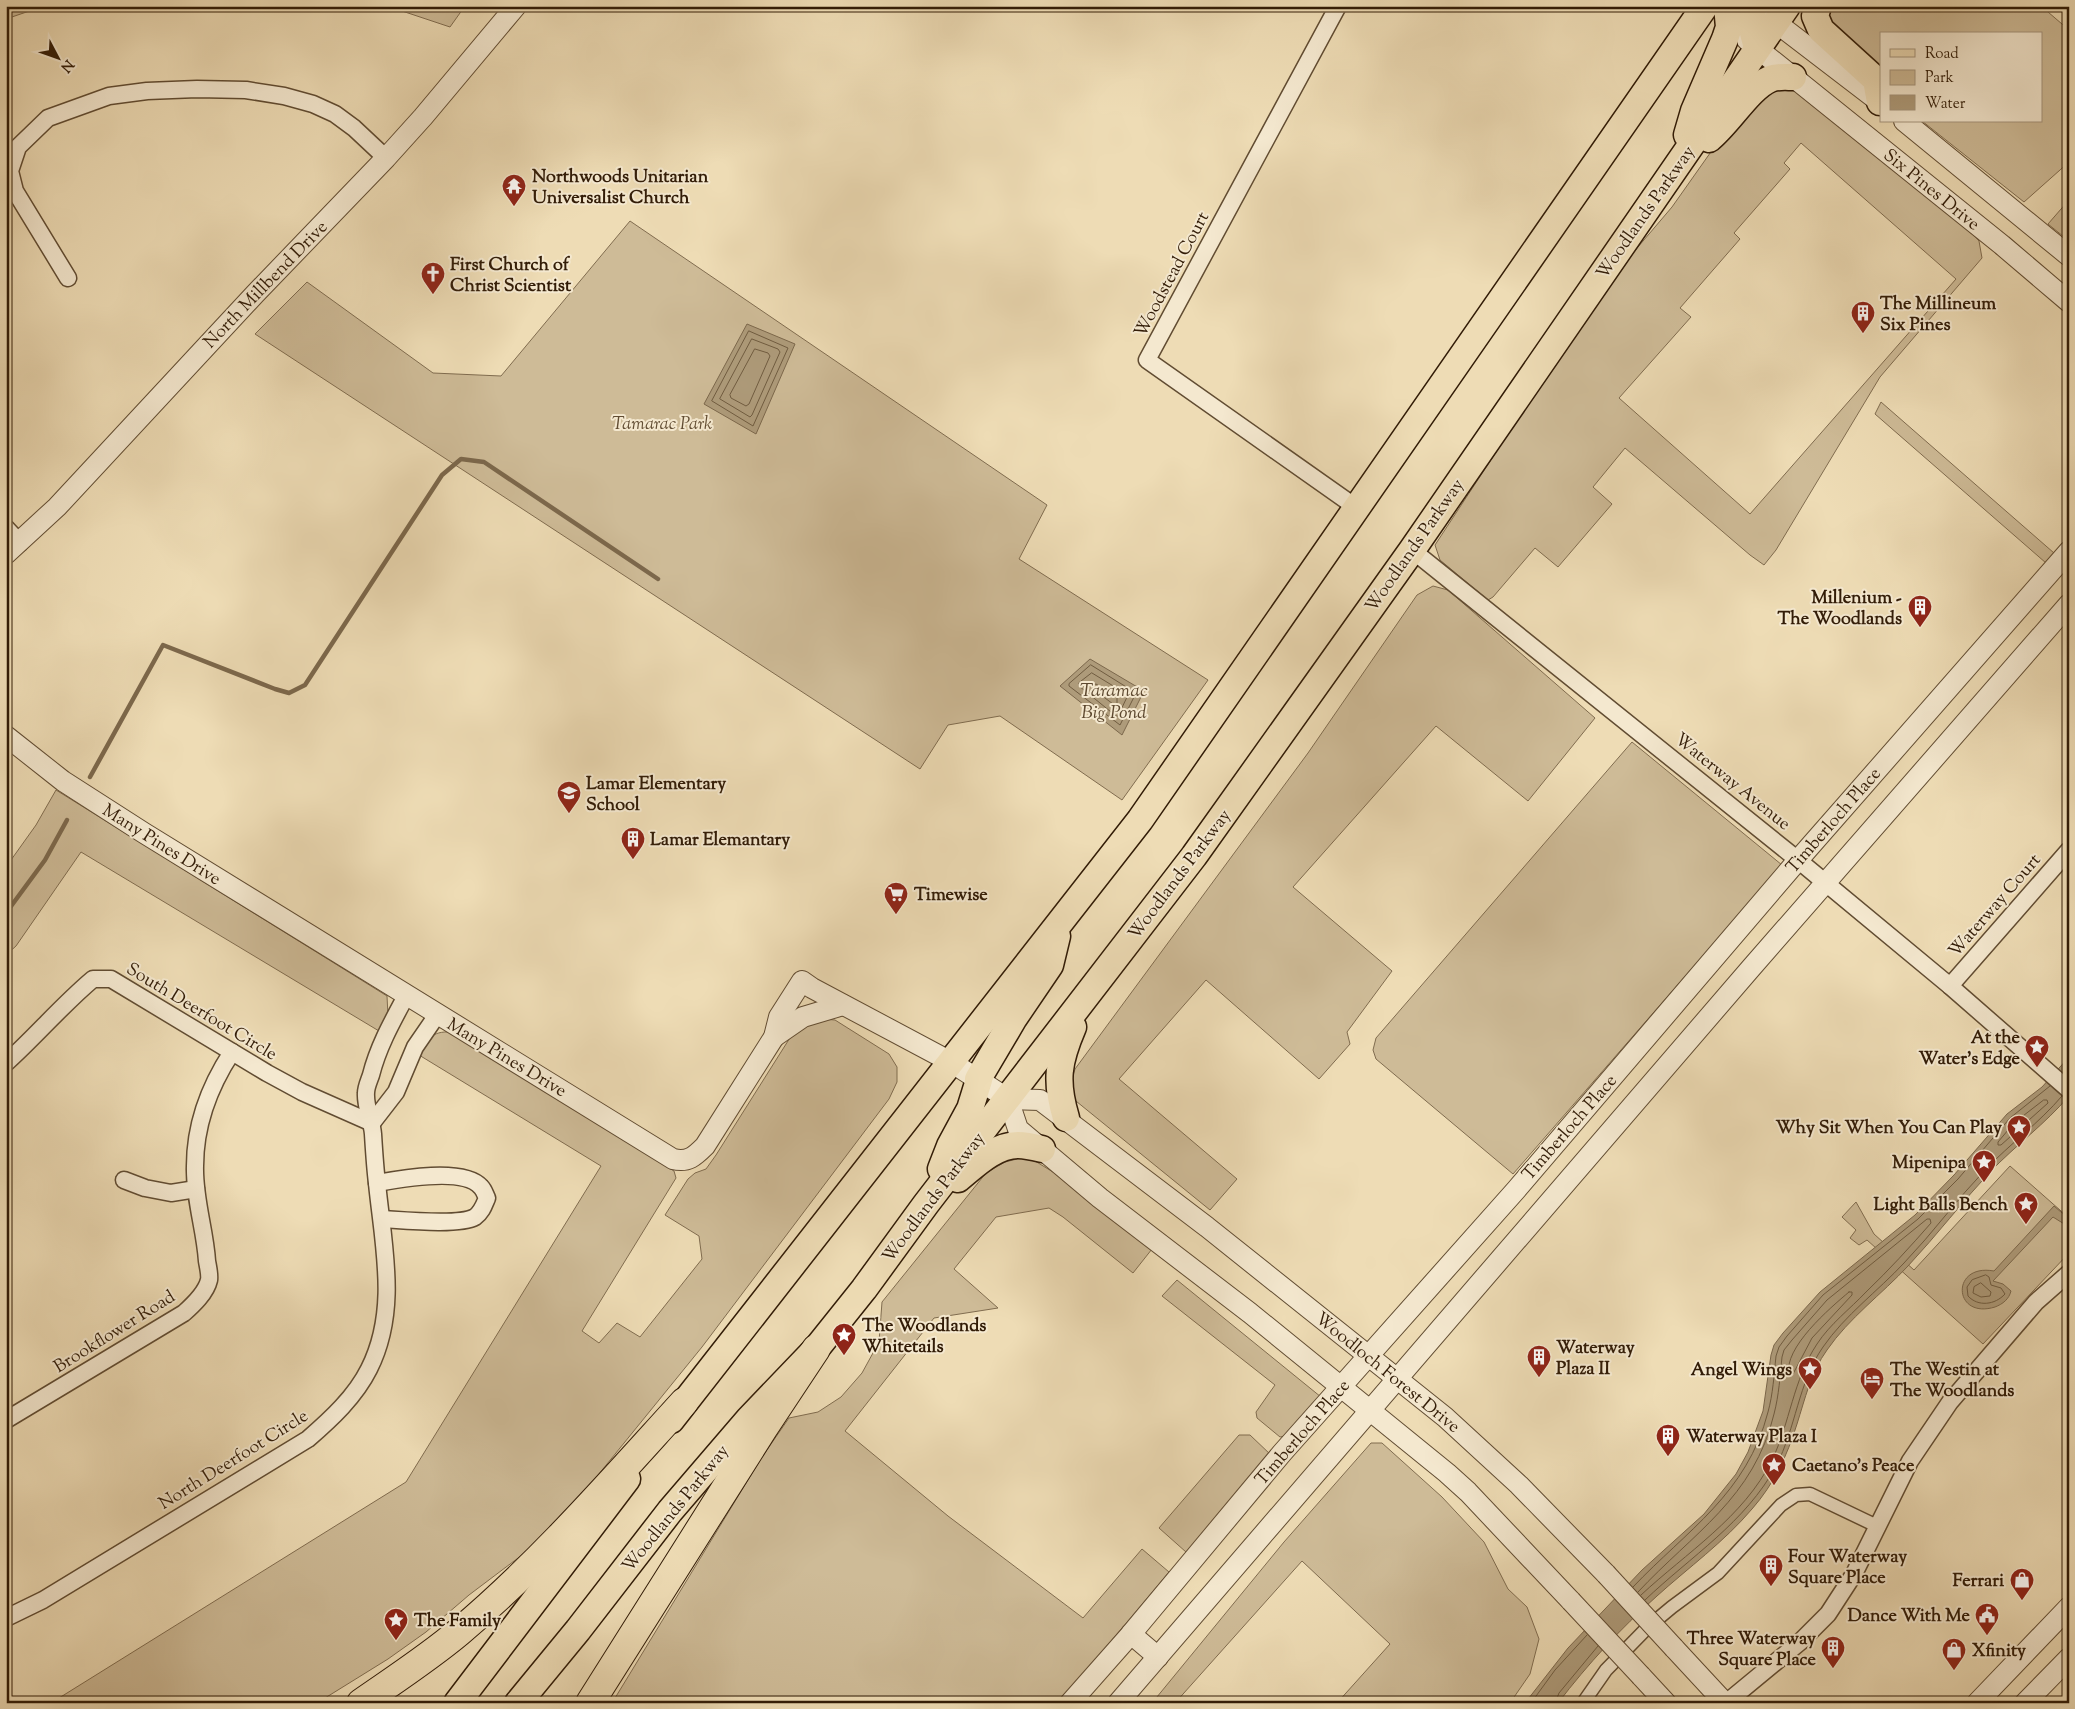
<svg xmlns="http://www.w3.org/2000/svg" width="2075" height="1709" font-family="'Sorts Mill Goudy',serif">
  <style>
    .green { fill: #cebb97; stroke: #806c4f; fill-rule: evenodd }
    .water { fill: #ae9b7a; stroke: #7c684c }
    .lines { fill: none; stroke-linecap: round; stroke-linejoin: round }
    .shore { stroke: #705c40; stroke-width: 1 }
    .stream { stroke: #7c684c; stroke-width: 4.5 }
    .pedestrian-casing { stroke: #614c32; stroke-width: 15 }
    .minor-casing { stroke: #614c32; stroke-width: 19 }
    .tertiary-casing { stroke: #614c32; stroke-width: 22 }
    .primary-casing { stroke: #321c07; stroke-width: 29 }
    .motorway-casing { stroke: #321c07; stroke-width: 30 }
    .pedestrian { stroke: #f4e8cf; stroke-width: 12 }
    .minor { stroke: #f4e8cf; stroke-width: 16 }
    .tertiary { stroke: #f4e8cf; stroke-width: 20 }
    .primary { stroke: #eedcb5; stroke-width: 26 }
    .motorway { stroke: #eedcb5; stroke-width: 28 }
    .tertiary-bridge-casing { stroke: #614c32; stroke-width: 22; stroke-linecap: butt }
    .tertiary-bridge { stroke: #f4e8cf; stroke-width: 20 }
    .labels { text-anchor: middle; stroke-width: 4; stroke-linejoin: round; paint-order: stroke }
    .poi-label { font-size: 18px; font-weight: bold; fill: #321c07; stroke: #f4e8cf; text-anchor: start }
    .street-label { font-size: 18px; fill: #321c07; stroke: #f4e8cf }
    .park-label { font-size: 18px; font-style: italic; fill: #614c32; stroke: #f4e8cf }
    .water-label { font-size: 19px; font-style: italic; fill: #5d482f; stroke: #f4e8cf }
  </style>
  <rect width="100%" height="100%" fill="#eedcb5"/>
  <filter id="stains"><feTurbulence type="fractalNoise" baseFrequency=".004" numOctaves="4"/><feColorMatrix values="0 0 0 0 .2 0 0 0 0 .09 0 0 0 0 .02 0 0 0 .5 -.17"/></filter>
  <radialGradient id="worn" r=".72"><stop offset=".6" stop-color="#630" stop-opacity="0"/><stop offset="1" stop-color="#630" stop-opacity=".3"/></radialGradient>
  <g class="green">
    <path d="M6,6H44L6,19Z"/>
    <path d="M387,6H465L450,27Z"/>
    <path d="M1816,6H2041L2069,30V162L2024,202L1922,121H2041V34H1881V88Z"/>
    <path d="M1788,84L1970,231L1979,241L1982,258L1880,377L1776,550L1764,565L1750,555L1625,448L1593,487L1612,504L1558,567L1535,548L1493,597L1488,600L1440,560L1435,545L1502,443L1632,254L1672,207L1756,88ZM1801,143L1956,279L1750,514L1619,398L1691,317L1680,308L1740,239L1734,233L1790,169L1784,163Z"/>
    <path d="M2068,201H2069V241L2048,224Z"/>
    <path d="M630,221L1047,505L1019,559L1208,680L1122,800L1000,716L948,725L920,769L255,334L307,282L433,373L501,376Z"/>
    <path d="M1881,402L2054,553L2046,563L1875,414Z"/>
    <path d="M1433,586L1448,590L1595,718L1528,801L1436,726L1293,887L1392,971L1347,1032L1350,1044L1319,1079L1206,980L1119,1079L1237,1179L1210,1210L1071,1097L1070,1086L1075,1069L1308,753L1417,595Z"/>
    <path d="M1632,742L1782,865L1513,1174L1376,1059L1373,1050L1376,1038Z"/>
    <path d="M56,790L387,996L388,1016L379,1031L81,852L16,946L6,955V867L36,825Z"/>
    <path d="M823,1019L835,1020L889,1054L897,1067V1082L889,1099L702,1347L581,1496L530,1549L469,1595L426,1632L388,1659L317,1703H51L406,1482L601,1166L419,1055C428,1039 431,1031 451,1032L674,1171L676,1178L582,1331L599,1343L617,1323L640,1337L702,1259L699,1236L665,1215L688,1179L695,1173L706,1169L716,1155L793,1033L799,1027Z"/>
    <path d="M1021,1158L1035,1161L1053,1172L1152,1249L1133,1273L1063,1217L1049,1208L996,1217L954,1269L998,1308L934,1318L845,1431L948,1516L1083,1618L1142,1549L1169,1572L1059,1703H612L762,1457L789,1418L818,1412L841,1397L862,1373L879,1342L882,1302L986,1173L1005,1162Z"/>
    <path d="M2010,1166L2069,1218V1253L1983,1344L1867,1240L1859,1245L1850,1238L1856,1230L1842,1217L1856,1202L1874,1234L1914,1270Z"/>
    <path d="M1177,1280L1321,1397L1289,1435L1280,1437L1257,1418L1256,1412L1275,1385L1162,1296Z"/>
    <path d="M1239,1435H1250L1271,1455L1192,1550L1186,1552L1159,1528Z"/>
    <path d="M1371,1443H1382L1442,1497L1484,1542L1508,1589L1527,1607L1539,1639L1530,1674L1510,1703H1337L1390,1644L1302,1561L1175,1703H1152L1284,1542Z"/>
  </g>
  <g class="water">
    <path d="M747,324L795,344L756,434L704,404Z"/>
    <path d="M1090,659L1144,691L1122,735L1060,686Z"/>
    <path d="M2069,1057V1096C2045,1124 2016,1145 1990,1172C1962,1202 1937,1235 1908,1266C1882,1294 1849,1318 1827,1350C1811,1372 1805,1399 1797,1424C1787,1456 1774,1484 1752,1509C1724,1542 1688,1568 1657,1596C1620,1629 1588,1664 1558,1703H1525L1568,1648L1642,1570L1704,1514L1736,1474L1748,1452L1763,1411L1771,1355L1774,1345L1783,1333L1820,1292L1915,1215L1954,1175L2007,1114L2042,1087Z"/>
    <path d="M2054,1206L2069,1219V1227L2053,1217L1993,1281L2003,1284L2011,1291C2009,1299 2003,1304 1995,1307C1953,1320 1950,1263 1994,1271Z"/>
  </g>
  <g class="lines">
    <g class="shore">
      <path d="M749,331L788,348L753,426L712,401Z"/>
      <path d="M752,339L778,349L780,352L752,415L750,417L720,399Z"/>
      <path d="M755,349L768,353L770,356L749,404L746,406L731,398L730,395Z"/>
      <path d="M1091,665L1136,693L1120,725L1069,686V684Z"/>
      <path d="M1092,673L1128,695L1118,716H1116L1079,686V683Z"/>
      <path d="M1093,685L1096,684L1117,697V704H1113L1093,689Z"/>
      <path d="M2044,1100H2047L2048,1103L2001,1145H1998V1142L2014,1123Z"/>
      <path d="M1986,1275L1989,1277L1991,1285L2001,1288L2005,1294C1995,1305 1978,1307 1968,1296L1967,1287L1972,1280Z"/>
      <path d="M1981,1283L1991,1292L1990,1296L1981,1297L1973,1293L1974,1287Z"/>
      <path d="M1849,1292H1852V1295L1812,1338L1793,1374L1789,1375C1783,1348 1830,1308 1849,1292Z"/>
      <path d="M1633,1587C1687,1530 1747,1494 1768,1412C1773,1394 1774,1375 1776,1356L1779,1347L1787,1336L1823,1295L1918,1219L1958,1179L2010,1118L2050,1086"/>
      <path d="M1638,1592C1693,1533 1754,1498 1774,1414C1779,1395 1780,1376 1782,1357L1784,1350L1792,1340L1827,1300L1927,1219H1930L1931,1223C1910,1247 1889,1270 1866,1292C1850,1309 1830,1324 1817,1344C1793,1380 1790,1423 1772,1460C1744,1517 1686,1553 1641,1595"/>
      <path d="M1645,1600C1690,1557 1746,1522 1776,1466C1796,1428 1798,1383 1823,1347C1845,1315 1878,1291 1904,1263C1933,1233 1957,1199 1986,1169C2010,1144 2039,1123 2062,1096"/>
      <path d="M1531,1703L1555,1670L1587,1635"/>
      <path d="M1555,1703L1559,1693L1598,1646"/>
    </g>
    <g class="stream">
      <path d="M90,777L163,645L275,689L289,693L305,685L442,475L461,459L484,462L658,579"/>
      <path d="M6,913L45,860L67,820"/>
    </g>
    <defs>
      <path id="pedestrian" d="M1583,1703L1606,1670L1648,1627L1672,1607L1718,1573L1781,1505L1796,1495L1810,1494L1879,1527"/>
      <g id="minor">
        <path d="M1338,6L1147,360L1357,508"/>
        <path d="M68,278L15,191L10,171L18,147L48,118L109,96L147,91L197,89L246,90L284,96L313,104L335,114L354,128L386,158"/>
        <path d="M6,528L20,543"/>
        <path d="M1412,550L1798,860L1950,986L2069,1090"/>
        <path d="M1950,986L2069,850"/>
        <path d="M6,1063C36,1036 62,1005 93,979H111L267,1073L302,1092L372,1123"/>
        <path d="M372,1123L396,1092L415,1047L437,1015"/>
        <path d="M124,1180L145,1188L171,1193L196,1189"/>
        <path d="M377,1183C399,1179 464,1167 481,1187C484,1190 485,1194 487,1198C484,1205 482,1212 475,1217C460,1226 401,1220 382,1219"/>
        <path d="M6,1420L184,1313C193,1305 206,1293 209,1280C210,1275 208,1267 207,1261C205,1229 194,1199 195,1166C195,1124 209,1087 232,1052"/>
        <path d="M6,1618L43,1600L308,1439C331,1419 355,1397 369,1369C399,1310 383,1245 377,1183C375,1167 374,1150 373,1134C372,1121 365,1106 366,1093C366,1087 369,1081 371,1075C378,1047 392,1022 406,996"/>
        <path d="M1726,1703L1800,1642L1828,1614L1854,1574L1910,1461L1950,1402L2036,1302L2069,1273"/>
      </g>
      <g id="tertiary">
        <path d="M1766,15L1881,103"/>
        <path d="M1747,40L2002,245L2069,302"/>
        <path d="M1904,121L2069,256"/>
        <path d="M6,554L57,507L255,294L386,158L423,117L516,6"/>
        <path d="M6,736L63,781L144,833L673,1159C688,1163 695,1156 705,1146L774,1037L779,1017L802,981L812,988L951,1062L1008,1099L1040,1100L1207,1227L1445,1417L1519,1485L1606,1574"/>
        <path d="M774,1037L803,1017L843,1005"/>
        <path d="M1008,1099L1018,1129L1100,1198L1250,1313L1447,1473L1468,1492L1571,1601"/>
        <path d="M1131,1634L1158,1657"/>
        <path d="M1674,1648L1725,1703"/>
        <path d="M1641,1676L1666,1703"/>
        <path d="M1070,1703L1131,1634L1282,1453L1516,1190L1798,860L2069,551"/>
        <path d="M1118,1703L1751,968L2069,604"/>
        <path d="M1977,1703L2069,1607"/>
        <path d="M2025,1703L2069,1658"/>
      </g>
      <g id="primary">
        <path d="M1753,6L1752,29L1757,48"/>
        <path d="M1818,6L1815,16L1821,30L1876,80L1880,102"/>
        <path d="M1687,135L1694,111L1725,39L1729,27L1727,6"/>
        <path d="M1709,139C1729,123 1749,88 1770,79C1777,76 1786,77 1793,77"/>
        <path d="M978,1079L1014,1018L1050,965L1057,936"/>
        <path d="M1066,1118C1055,1081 1058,1062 1073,1027"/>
        <path d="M941,1169L950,1146L970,1109L979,1080"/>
        <path d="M958,1179C975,1165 995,1145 1018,1145C1026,1145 1034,1147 1042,1149"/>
        <path d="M671,1420L1140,820L1705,6"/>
        <path d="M457,1703L627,1479"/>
        <path d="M518,1703L578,1630L670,1511L749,1419L816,1349L864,1289L926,1204L1194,856L1412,550L1787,6"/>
      </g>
      <g id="motorway">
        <path d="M361,1703C394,1680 428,1658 459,1632C541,1563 612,1481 684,1402"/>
        <path d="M590,1703L763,1429L816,1349"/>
      </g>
    </defs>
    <use href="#pedestrian" class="pedestrian-casing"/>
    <use href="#minor" class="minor-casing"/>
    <use href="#tertiary" class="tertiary-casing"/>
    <use href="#primary" class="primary-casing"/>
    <use href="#motorway" class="motorway-casing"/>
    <use href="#pedestrian" class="pedestrian"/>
    <use href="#minor" class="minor"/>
    <use href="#tertiary" class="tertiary"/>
    <use href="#primary" class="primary"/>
    <use href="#motorway" class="motorway"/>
    <defs>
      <g id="tertiary-bridge">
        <path d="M1606,1574L1674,1648"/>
        <path d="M1571,1601L1641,1676"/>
      </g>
    </defs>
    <use href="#tertiary-bridge" class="tertiary-bridge-casing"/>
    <use href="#tertiary-bridge" class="tertiary-bridge"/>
  </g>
  <defs>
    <symbol id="temple-pin" viewBox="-11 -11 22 30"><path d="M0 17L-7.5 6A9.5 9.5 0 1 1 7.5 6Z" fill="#8f2418" stroke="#f4e8cf"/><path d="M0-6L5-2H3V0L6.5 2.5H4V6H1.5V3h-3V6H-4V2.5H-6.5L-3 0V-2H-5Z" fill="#fff"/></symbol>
    <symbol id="church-pin" viewBox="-11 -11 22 30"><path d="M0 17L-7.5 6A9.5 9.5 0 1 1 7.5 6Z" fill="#8f2418" stroke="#f4e8cf"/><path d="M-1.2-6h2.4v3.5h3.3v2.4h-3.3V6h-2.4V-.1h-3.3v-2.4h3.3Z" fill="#fff"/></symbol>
    <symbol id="building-pin" viewBox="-11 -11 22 30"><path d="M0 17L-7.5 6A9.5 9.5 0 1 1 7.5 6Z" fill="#8f2418" stroke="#f4e8cf"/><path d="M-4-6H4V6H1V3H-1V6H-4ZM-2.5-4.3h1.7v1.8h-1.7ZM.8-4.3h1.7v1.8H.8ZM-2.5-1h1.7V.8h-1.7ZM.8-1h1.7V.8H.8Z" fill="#fff"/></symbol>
    <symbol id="school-pin" viewBox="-11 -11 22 30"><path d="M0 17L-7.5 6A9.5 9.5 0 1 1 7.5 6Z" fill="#8f2418" stroke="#f4e8cf"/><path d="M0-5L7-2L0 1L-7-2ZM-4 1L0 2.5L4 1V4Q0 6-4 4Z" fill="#fff"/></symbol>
    <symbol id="supermarket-pin" viewBox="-11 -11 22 30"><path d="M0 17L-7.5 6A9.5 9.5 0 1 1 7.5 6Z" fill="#8f2418" stroke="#f4e8cf"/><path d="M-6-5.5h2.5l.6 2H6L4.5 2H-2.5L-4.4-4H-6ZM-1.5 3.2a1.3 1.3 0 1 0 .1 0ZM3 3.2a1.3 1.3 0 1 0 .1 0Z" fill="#fff"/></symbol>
    <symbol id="sight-pin" viewBox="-11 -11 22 30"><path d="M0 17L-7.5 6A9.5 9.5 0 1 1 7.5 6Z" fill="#8f2418" stroke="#f4e8cf"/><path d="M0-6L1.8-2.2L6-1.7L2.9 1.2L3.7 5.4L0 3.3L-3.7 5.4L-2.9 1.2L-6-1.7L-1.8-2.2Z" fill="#fff"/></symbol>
    <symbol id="hotel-pin" viewBox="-11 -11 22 30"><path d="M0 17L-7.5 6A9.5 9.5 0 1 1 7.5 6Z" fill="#8f2418" stroke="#f4e8cf"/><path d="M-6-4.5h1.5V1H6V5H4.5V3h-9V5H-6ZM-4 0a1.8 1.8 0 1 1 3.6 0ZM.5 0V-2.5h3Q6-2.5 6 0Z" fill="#fff"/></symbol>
    <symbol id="shop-pin" viewBox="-11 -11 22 30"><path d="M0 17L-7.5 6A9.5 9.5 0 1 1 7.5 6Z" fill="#8f2418" stroke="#f4e8cf"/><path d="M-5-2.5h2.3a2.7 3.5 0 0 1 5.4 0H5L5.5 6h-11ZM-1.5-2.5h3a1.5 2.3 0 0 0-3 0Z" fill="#fff"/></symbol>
    <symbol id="civic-pin" viewBox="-11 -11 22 30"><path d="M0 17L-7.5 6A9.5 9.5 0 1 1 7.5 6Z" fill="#8f2418" stroke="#f4e8cf"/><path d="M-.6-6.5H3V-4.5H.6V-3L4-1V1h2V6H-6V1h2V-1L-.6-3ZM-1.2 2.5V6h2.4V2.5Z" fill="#fff"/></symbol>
  </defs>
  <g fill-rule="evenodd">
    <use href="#temple-pin" x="500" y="172" width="28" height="38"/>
    <use href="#church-pin" x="419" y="260" width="28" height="38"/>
    <use href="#building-pin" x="1849" y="299" width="28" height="38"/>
    <use href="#building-pin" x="1906" y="593" width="28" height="38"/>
    <use href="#school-pin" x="555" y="779" width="28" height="38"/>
    <use href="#building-pin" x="619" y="825" width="28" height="38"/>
    <use href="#supermarket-pin" x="882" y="880" width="28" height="38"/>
    <use href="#sight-pin" x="2023" y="1033" width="28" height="38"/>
    <use href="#sight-pin" x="2005" y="1113" width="28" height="38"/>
    <use href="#sight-pin" x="1970" y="1148" width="28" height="38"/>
    <use href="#sight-pin" x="2012" y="1190" width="28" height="38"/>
    <use href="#sight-pin" x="830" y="1321" width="28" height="38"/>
    <use href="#building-pin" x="1525" y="1343" width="28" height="38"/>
    <use href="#sight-pin" x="1796" y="1355" width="28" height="38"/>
    <use href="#hotel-pin" x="1858" y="1365" width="28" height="38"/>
    <use href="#building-pin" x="1654" y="1422" width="28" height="38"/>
    <use href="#sight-pin" x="1760" y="1451" width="28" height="38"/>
    <use href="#building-pin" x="1757" y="1552" width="28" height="38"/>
    <use href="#shop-pin" x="2008" y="1566" width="28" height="38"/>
    <use href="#civic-pin" x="1973" y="1601" width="28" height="38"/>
    <use href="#sight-pin" x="382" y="1606" width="28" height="38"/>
    <use href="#building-pin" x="1819" y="1634" width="28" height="38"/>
    <use href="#shop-pin" x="1940" y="1636" width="28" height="38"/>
  </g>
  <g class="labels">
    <g class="poi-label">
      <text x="532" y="182">Northwoods Unitarian<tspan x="532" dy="21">Universalist Church</tspan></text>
      <text x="450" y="270">First Church of<tspan x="450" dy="21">Christ Scientist</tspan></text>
      <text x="1880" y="309">The Millineum<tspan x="1880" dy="21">Six Pines</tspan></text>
      <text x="1902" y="603" text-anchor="end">Millenium -<tspan x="1902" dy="21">The Woodlands</tspan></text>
      <text x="586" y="789">Lamar Elementary<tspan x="586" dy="21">School</tspan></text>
      <text x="650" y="845">Lamar Elemantary</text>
      <text x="914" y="900">Timewise</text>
      <text x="2020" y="1043" text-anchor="end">At the<tspan x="2020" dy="21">Water's Edge</tspan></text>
      <text x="2002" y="1133" text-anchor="end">Why Sit When You Can Play</text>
      <text x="1966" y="1168" text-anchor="end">Mipenipa</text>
      <text x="2008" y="1210" text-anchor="end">Light Balls Bench</text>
      <text x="862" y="1331">The Woodlands<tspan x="862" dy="21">Whitetails</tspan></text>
      <text x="1556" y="1353">Waterway<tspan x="1556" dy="21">Plaza II</tspan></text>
      <text x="1792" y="1375" text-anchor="end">Angel Wings</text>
      <text x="1890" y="1375">The Westin at<tspan x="1890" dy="21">The Woodlands</tspan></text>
      <text x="1686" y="1442">Waterway Plaza I</text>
      <text x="1792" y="1471">Caetano's Peace</text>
      <text x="1788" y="1562">Four Waterway<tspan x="1788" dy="21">Square Place</tspan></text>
      <text x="2004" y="1586" text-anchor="end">Ferrari</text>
      <text x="1970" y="1621" text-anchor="end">Dance With Me</text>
      <text x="414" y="1626">The Family</text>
      <text x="1816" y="1644" text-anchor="end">Three Waterway<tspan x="1816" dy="21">Square Place</tspan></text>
      <text x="1972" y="1656">Xfinity</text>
    </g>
    <g class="street-label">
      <text transform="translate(1932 189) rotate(39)" y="6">Six Pines Drive</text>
      <text transform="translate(1645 212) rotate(-55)" y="6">Woodlands Parkway</text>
      <text transform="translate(1171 274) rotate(-62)" y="6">Woodstead Court</text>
      <text transform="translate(265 284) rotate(-46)" y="6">North Millbend Drive</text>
      <text transform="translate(1414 545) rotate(-55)" y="6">Woodlands Parkway</text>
      <text transform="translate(1733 781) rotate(39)" y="6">Waterway Avenue</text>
      <text transform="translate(1833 820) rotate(-49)" y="6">Timberloch Place</text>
      <text transform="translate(162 844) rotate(32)" y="6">Many Pines Drive</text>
      <text transform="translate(1179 874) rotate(-53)" y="6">Woodlands Parkway</text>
      <text transform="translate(1994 905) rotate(-49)" y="6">Waterway Court</text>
      <text transform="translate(202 1011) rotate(31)" y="6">South Deerfoot Circle</text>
      <text transform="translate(507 1057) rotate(31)" y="6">Many Pines Drive</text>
      <text transform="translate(1569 1127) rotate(-49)" y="6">Timberloch Place</text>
      <text transform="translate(933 1197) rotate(-53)" y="6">Woodlands Parkway</text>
      <text transform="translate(114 1331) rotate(-32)" y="6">Brookflower Road</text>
      <text transform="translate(1388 1372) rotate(39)" y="6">Woodloch Forest Drive</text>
      <text transform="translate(1302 1432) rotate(-49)" y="6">Timberloch Place</text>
      <text transform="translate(233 1459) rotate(-32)" y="6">North Deerfoot Circle</text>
      <text transform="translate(675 1508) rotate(-51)" y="6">Woodlands Parkway</text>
    </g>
    <g class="park-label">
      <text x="662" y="429">Tamarac Park</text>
    </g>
    <g class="water-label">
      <text x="1114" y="696">Taramac<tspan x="1114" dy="22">Big Pond</tspan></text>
    </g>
  </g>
  <rect width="2075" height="1709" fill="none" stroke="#eedcb5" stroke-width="25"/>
  <rect x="8" y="8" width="2060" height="1694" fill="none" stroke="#321c07" stroke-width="2.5"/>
  <rect x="12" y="12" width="2050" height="1684" fill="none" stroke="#321c07"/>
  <rect x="1880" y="32" width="162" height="90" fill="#f4e8cf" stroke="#a6967f"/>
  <rect x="1890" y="49" width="25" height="8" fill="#eedcb5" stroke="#a6967f"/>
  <text x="1925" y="58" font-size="15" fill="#321c07">Road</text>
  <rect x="1890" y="70" width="25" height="15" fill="#cebb97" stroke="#a6967f"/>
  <text x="1925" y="82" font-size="15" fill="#321c07">Park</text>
  <rect x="1890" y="95" width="25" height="15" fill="#ae9b7a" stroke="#a6967f"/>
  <text x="1925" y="108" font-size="15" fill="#321c07">Water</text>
  <g transform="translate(58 58) rotate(131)" stroke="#f4e8cf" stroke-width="4" paint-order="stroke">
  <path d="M0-4L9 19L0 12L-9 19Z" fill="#321c07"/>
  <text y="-8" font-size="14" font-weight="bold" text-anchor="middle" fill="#321c07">N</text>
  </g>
  <rect width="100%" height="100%" filter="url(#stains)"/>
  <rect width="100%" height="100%" fill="url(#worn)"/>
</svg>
